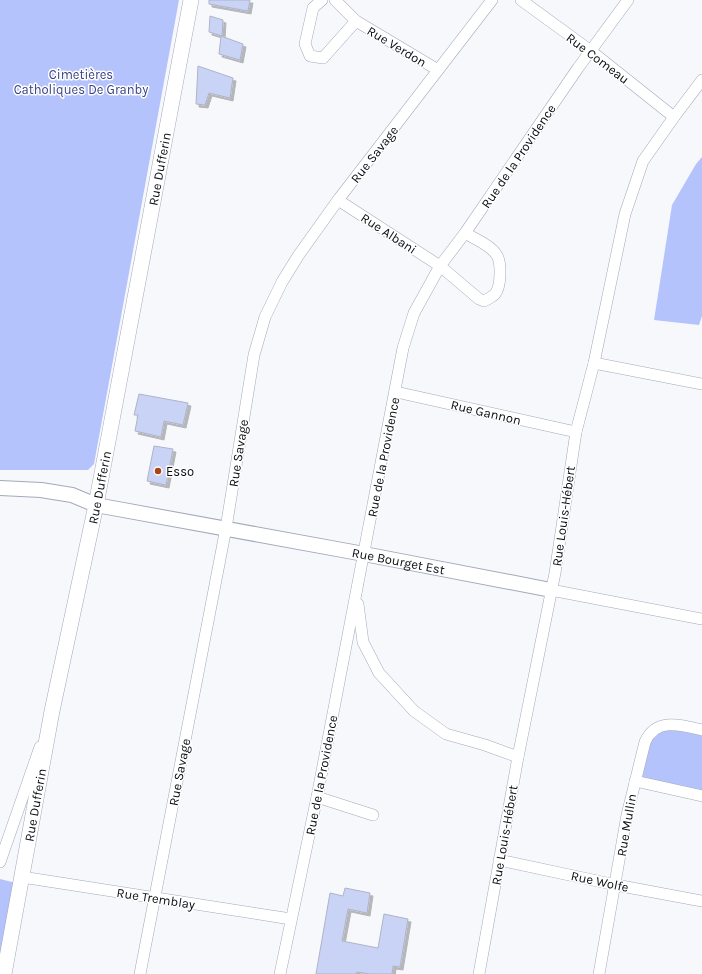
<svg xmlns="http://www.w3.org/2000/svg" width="702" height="974" font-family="Karla,sans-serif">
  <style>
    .green { fill: #b5c3fc }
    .building { fill: #c9d3f6; stroke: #aeb3c6; filter: url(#shadow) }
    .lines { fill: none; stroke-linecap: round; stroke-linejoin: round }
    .minor-casing { stroke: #a3a9bb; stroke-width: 12 }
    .tertiary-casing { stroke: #a3a9bb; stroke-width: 16 }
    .secondary-casing { stroke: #a3a9bb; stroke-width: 16 }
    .minor { stroke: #fff; stroke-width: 11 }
    .tertiary { stroke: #fff; stroke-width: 14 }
    .secondary { stroke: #fff; stroke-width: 15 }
    .poi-dot { fill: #a94415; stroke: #fff; stroke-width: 1.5 }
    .labels { text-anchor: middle; stroke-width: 3; stroke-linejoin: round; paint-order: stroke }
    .street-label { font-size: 13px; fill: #0a0c12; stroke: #fff }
    .park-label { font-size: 13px; fill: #374286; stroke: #fff }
    .poi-label { font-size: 13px; fill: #0a0c12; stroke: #fff; text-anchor: start }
  </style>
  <defs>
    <filter id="shadow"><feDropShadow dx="3" dy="3" stdDeviation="0" flood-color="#0004"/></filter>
  </defs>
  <rect width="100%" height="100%" fill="#f7f8fc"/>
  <g class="green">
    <path d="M0,0H179L94,464L88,470H0Z"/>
    <path d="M702,157V316L699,325L654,320L672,205L696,164Z"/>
    <path d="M659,724L702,727V791L636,777Z"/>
    <path d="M0,879L20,884L0,974Z"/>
  </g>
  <g class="building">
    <path d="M209,0H250L248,11L209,4Z"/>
    <path d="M210,16L223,20L222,36L209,32Z"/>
    <path d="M221,36L243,44L240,60L219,54Z"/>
    <path d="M198,66L233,78L230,98L209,93L205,105L196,104Z"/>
    <path d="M139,394L188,403L183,425L164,421L161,437L135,431L138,415H134Z"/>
    <path d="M154,446L173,449L166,485L147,481Z"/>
    <path d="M345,888L370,893L367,913L348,909L342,941L378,948L384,914L408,919L400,967L393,966L392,974H370L357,972L356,974H316L330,893L343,896Z"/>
  </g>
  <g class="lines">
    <defs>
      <g id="minor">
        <path d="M322,0L313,8L305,44L310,56L323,58L356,21"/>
        <path d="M335,0L356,21L438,70"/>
        <path d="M521,0L591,51L674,117"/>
        <path d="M338,200L440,266L479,299L484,301C488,299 492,297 495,294C501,287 502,262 496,254C490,245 475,239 465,233"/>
        <path d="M594,363L702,384"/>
        <path d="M396,392L576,432"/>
        <path d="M551,590L702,619"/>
        <path d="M358,604L363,642L379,673L414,711L446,734L485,745L518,757"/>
        <path d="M635,781L702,796"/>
        <path d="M317,797L373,815"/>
        <path d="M499,860L616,885L702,901"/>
        <path d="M0,862L40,747"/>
        <path d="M22,877L291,919"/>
        <path d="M140,974L226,528L254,355L265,317L282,282L298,256L338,200L492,0"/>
        <path d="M280,974L317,797L403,348L414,313L440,266L465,233L578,68L628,0"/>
        <path d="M479,974L518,757L555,573L576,432L594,363L625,214L643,161L674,117L702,80"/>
        <path d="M599,974L627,815L645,742C656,717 681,725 702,730"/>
      </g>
      <g id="tertiary">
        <path id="s1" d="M0,488L41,490L72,495L96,505L364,554L551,590"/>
      </g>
      <g id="secondary">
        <path id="s2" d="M4,974L52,711L96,505L191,0"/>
      </g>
    </defs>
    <use href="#minor" class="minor-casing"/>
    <use href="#tertiary" class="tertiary-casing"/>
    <use href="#secondary" class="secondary-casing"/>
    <use href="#minor" class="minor"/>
    <use href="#tertiary" class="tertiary"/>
    <use href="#secondary" class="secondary"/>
  </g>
  <circle class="poi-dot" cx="158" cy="471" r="4"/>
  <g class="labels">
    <g class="street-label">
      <text transform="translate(397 46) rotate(31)" y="5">Rue Verdon</text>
      <text transform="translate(598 58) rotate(37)" y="5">Rue Comeau</text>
      <text transform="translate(374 154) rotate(-52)" y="5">Rue Savage</text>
      <text transform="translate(518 156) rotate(-56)" y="5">Rue de la Providence</text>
      <text dy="5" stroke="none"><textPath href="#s2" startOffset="820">Rue Dufferin</textPath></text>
      <text transform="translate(389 233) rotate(33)" y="5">Rue Albani</text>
      <text transform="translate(486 412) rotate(13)" y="5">Rue Gannon</text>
      <text transform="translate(238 453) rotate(-81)" y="5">Rue Savage</text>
      <text transform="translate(383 457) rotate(-79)" y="5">Rue de la Providence</text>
      <text dy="5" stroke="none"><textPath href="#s2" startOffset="496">Rue Dufferin</textPath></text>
      <text transform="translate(563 516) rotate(-82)" y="5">Rue Louis-Hébert</text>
      <text dy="5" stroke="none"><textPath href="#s1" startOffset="406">Rue Bourget Est</textPath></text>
      <text transform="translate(179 772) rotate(-79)" y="5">Rue Savage</text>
      <text transform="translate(321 775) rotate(-79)" y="5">Rue de la Providence</text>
      <text dy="5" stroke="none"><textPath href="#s2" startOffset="172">Rue Dufferin</textPath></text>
      <text transform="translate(626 825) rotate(-80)" y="5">Rue Mullin</text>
      <text transform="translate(504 835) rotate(-80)" y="5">Rue Louis-Hébert</text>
      <text transform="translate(600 881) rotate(12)" y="5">Rue Wolfe</text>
      <text transform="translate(156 898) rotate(9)" y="5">Rue Tremblay</text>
    </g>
    <g class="park-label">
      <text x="81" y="79">Cimetières<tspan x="81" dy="15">Catholiques De Granby</tspan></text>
    </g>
    <g class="poi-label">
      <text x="166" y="476">Esso</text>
    </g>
  </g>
</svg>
